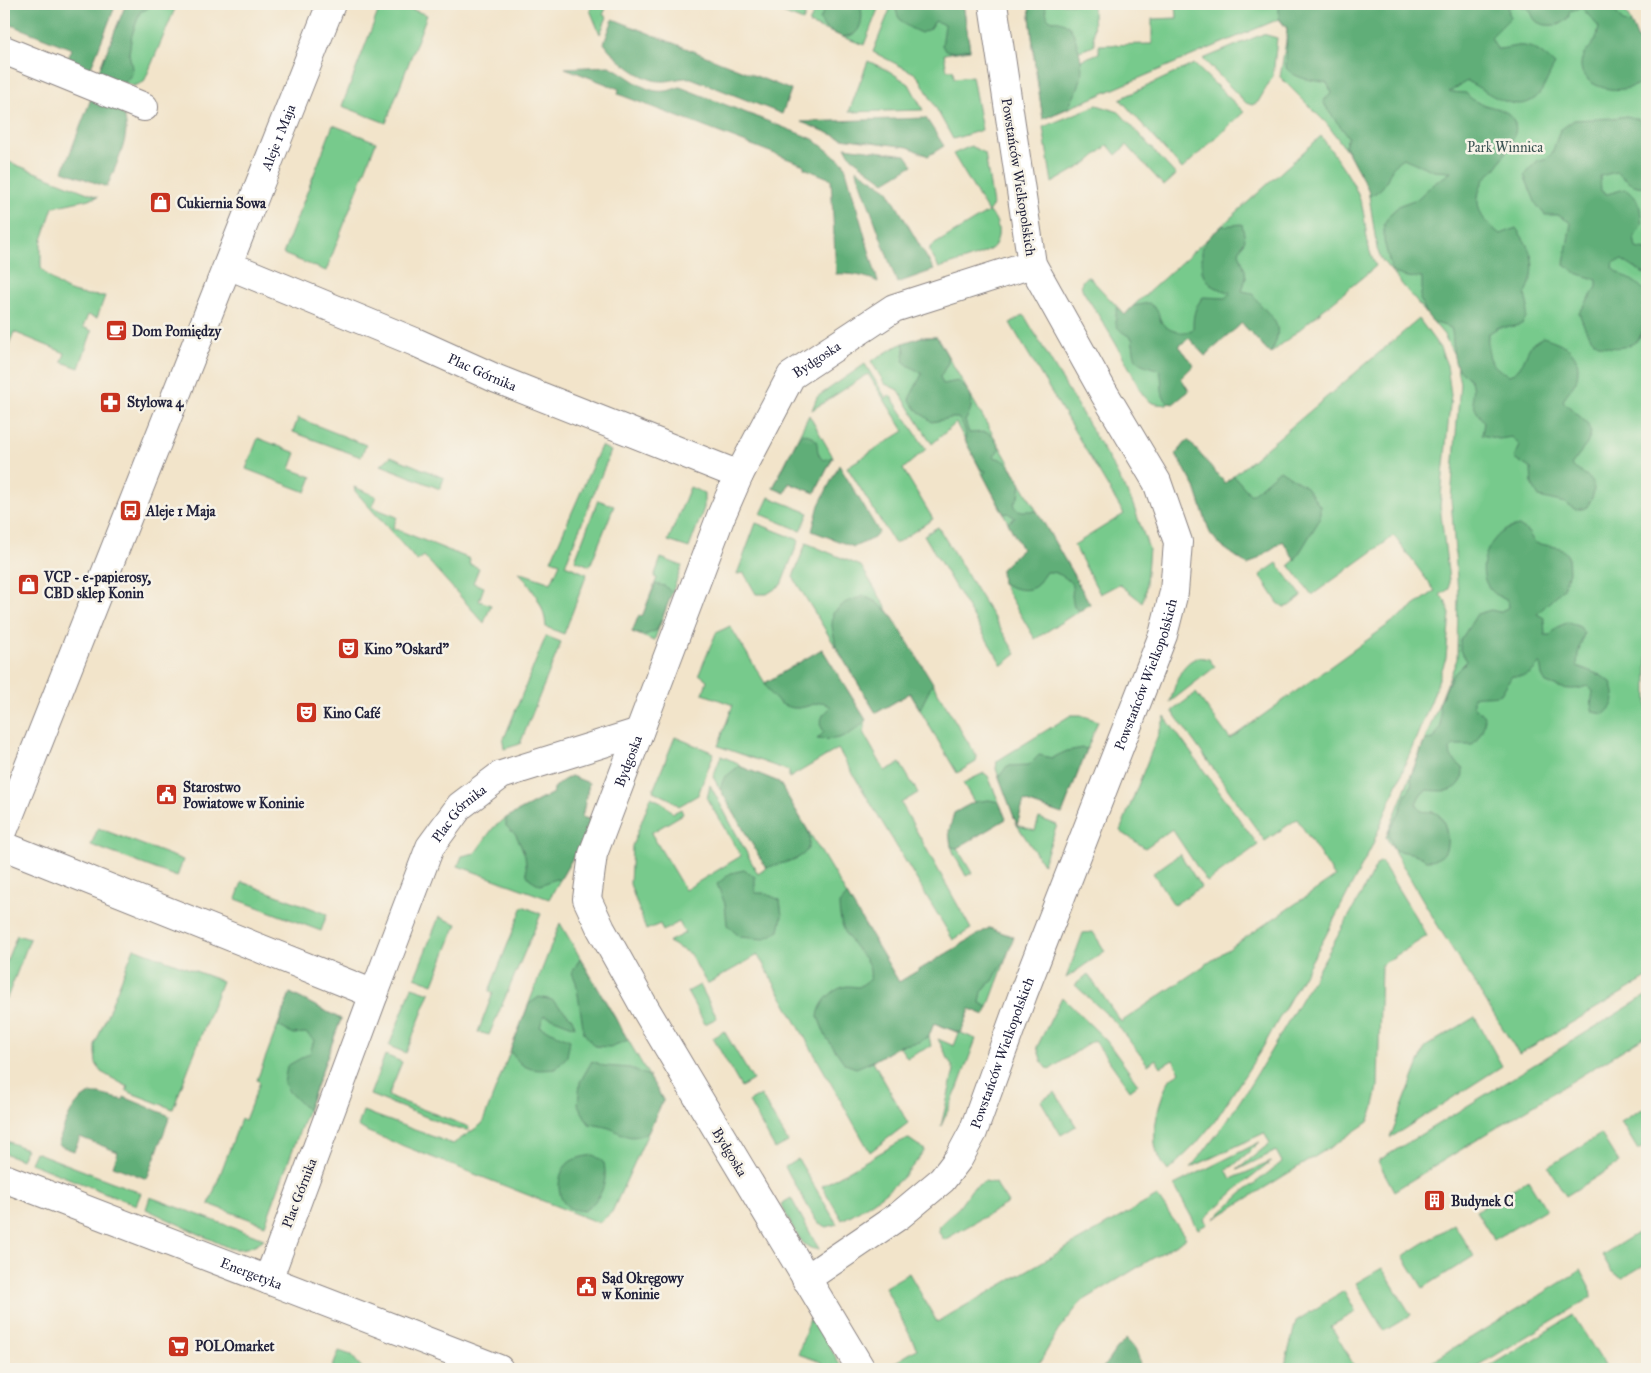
<svg xmlns="http://www.w3.org/2000/svg" width="1651" height="1373" font-family="'IM FELL Great Primer',serif">
  <style>
    .green { fill: #77ca8c; stroke: #4c7664 }
    .forest { fill: #61ae78; stroke: #42685a }
    .lines { fill: none; stroke-linecap: round; stroke-linejoin: round }
    .minor-casing { stroke: #8a8382; stroke-width: 30 }
    .minor { stroke: #fff; stroke-width: 28 }
    .labels { text-anchor: middle; stroke-width: 5; stroke-linejoin: round; paint-order: stroke }
    .street-label { font-size: 14px; fill: #22223b; stroke: #f7f3e8 }
    .park-label { font-size: 14px; fill: #3c5453; stroke: #f7f3e8 }
    .poi-label { font-size: 14px; font-weight: bold; fill: #22223b; stroke: #f7f3e8; text-anchor: start }
  </style>
  <rect width="100%" height="100%" fill="#f7f3e8"/>
  <filter id="ink" filterUnits="userSpaceOnUse"><feTurbulence type="fractalNoise" baseFrequency=".02" numOctaves="2"/><feDisplacementMap in="SourceGraphic" scale="10" xChannelSelector="R" yChannelSelector="G"/><feConvolveMatrix kernelMatrix="1 2 1 2 8 2 1 2 1" color-interpolation-filters="sRGB"/></filter>
  <filter id="wash" filterUnits="userSpaceOnUse"><feTurbulence type="fractalNoise" baseFrequency=".0096" numOctaves="4" result="noise"/><feDisplacementMap in="SourceGraphic" scale="20" xChannelSelector="R" yChannelSelector="G"/><feGaussianBlur stdDeviation="1.12" result="paint"/><feColorMatrix in="noise" values="0 0 0 0 0 0 0 0 0 0 0 0 0 0 0 0 0 1.4 0 .05"/><feComposite in="paint" operator="in"/></filter>
  <g filter="url(#wash)">
    <rect width="100%" height="100%" fill="#f2e4ca"/>
    <g class="green">
      <path d="M126,4H177L144,82L134,86L98,73Z"/>
      <path d="M381,4H397L427,15L386,123L342,106Z"/>
      <path d="M593,4H608L603,15L607,17L600,34L590,10Z"/>
      <path d="M760,4H809L803,21Z"/>
      <path d="M817,4H880L864,45L809,24Z"/>
      <path d="M892,4H963L970,50L944,54L947,70H953L954,78L972,76L982,130L953,139L920,79L914,73L873,52Z"/>
      <path d="M1029,4H1093L1094,46L1035,66Z"/>
      <path d="M1176,4H1623L1647,61V978L1519,1054L1441,931L1386,837L1457,659L1458,593L1451,499L1460,383L1454,355L1444,335L1381,259L1377,249L1368,189L1349,154L1327,124L1280,77L1286,41L1287,29L1279,19L1043,119L1037,77L1099,53V45L1152,44V19L1177,18Z"/>
      <path d="M1263,34L1277,38L1273,76L1258,102L1252,105L1246,103L1203,59Z"/>
      <path d="M868,61L889,71L909,84L923,110L849,112Z"/>
      <path d="M1194,64L1244,112L1182,169L1120,99Z"/>
      <path d="M1097,105L1119,112L1176,175L1164,186L1127,145L1116,155L1108,145L1087,163L1052,183L1043,127Z"/>
      <path d="M333,125L376,142L326,271L283,254Z"/>
      <path d="M1321,136C1336,158 1355,180 1362,206C1367,226 1365,247 1376,266L1270,354L1242,323L1205,356L1189,338L1179,346L1194,365L1181,378L1189,391C1177,400 1167,409 1151,402C1142,397 1138,386 1134,377C1119,347 1101,319 1083,291C1080,284 1081,281 1087,276L1090,278L1125,315L1133,306Z"/>
      <path d="M971,146L985,153L993,205L988,212C994,215 997,221 998,228C999,235 997,245 991,249C981,256 951,264 939,268L930,252V247L988,212L953,154Z"/>
      <path d="M4,160L98,197L53,207L41,243V268C63,292 73,295 105,296L97,318L88,315L83,327L92,331L79,368L62,362L65,353L14,332L4,356Z"/>
      <path d="M1024,315L1114,468L1132,502L1149,549L1145,595L1142,602L1119,584L1100,594L1074,545L1124,514L1010,323Z"/>
      <path d="M1419,319L1440,348L1447,365L1451,395L1440,506L1449,580V589L1440,595L1445,600L1450,614L1446,658L1432,699L1372,846L1325,937L1263,1047L1215,1121L1195,1145L1168,1171C1162,1163 1156,1154 1155,1143C1153,1127 1161,1091 1171,1078C1173,1076 1178,1074 1180,1072L1173,1060L1161,1067L1156,1059L1148,1065L1115,1022L1075,985L1088,974L1121,1022L1335,877L1297,819L1265,841L1172,711L1196,693L1230,739L1435,591L1394,536L1312,595L1289,565L1295,560L1283,541L1248,565L1220,545L1210,533L1195,487L1176,454L1188,440L1225,483Z"/>
      <path d="M921,337H937L1090,604L1035,639L1002,583L1001,569L1022,549L956,423L932,444L898,390L885,384L871,361L899,345Z"/>
      <path d="M865,364L886,398L890,395L926,449L903,469L933,519L895,544L847,467L904,431L868,374L812,410L817,397Z"/>
      <path d="M809,415L833,457L815,493L789,483L785,493L773,488Z"/>
      <path d="M298,418L366,445L361,457L293,432Z"/>
      <path d="M258,438L296,453L290,469L312,477L306,492L246,469Z"/>
      <path d="M601,446L611,451L565,565L587,574L564,634L546,627C545,606 532,588 519,572L551,583L560,563L551,560Z"/>
      <path d="M391,456L444,478L440,489L381,465Z"/>
      <path d="M354,487L376,496L372,507L397,517L393,528L470,559L469,564L479,568L473,583L484,587L479,601L491,605L484,623L424,556L417,561L355,491Z"/>
      <path d="M690,487L704,493V508L689,548L668,541Z"/>
      <path d="M769,497L809,513L801,531L761,514Z"/>
      <path d="M598,500L614,506L590,566L575,560Z"/>
      <path d="M756,523L799,540L781,585L767,594H756L744,573L737,574Z"/>
      <path d="M938,527L1016,654L1002,665L924,535Z"/>
      <path d="M806,543L861,566L977,757L976,762L957,773L910,693L876,713L793,577Z"/>
      <path d="M661,558L682,566L654,641L632,632L639,615L642,617L657,578L654,577Z"/>
      <path d="M1277,563L1302,596L1289,606L1284,607L1278,603L1260,575Z"/>
      <path d="M730,626L765,683L822,649L866,720L864,734L885,771L900,763L918,793L901,803L971,929L953,940L838,749L789,778V771L718,746L733,705L703,694L707,680L699,674L716,633Z"/>
      <path d="M546,636L561,642L558,650L520,744L504,749L503,741Z"/>
      <path d="M1199,657L1209,659L1215,667L1170,702C1176,684 1179,663 1199,657Z"/>
      <path d="M1071,715H1081L1098,721L1062,814L1024,801L1017,825L1035,831L1039,818L1057,825L1043,864L1017,825L996,769L997,761Z"/>
      <path d="M1165,717L1258,845L1207,882L1172,829L1145,848L1120,831Z"/>
      <path d="M675,737L714,753L698,795L679,806L668,798L653,791Z"/>
      <path d="M721,756L738,763L739,766L779,782L899,982L989,928L1014,937L985,1015L970,1009L961,1033L976,1039L957,1090L941,1126L954,1070L938,1039L954,1046L959,1033L934,1023L929,1036L931,1046L907,1058L899,1046L873,1061L908,1123L870,1152L758,955L707,984L690,954L668,942L685,933L679,922L663,931L660,924L646,930L630,884L632,846L651,797L663,803L673,813L681,809L683,814L651,833L685,890L741,856L707,799L710,785L758,874L766,868L713,777Z"/>
      <path d="M984,773L988,776L1006,819L957,848L972,873L966,876C952,850 945,844 954,813L974,802L963,783Z"/>
      <path d="M571,776L589,783L582,817L594,821L549,899L458,866L462,856L475,853L493,828L506,818L553,793C555,783 563,781 571,776Z"/>
      <path d="M98,828L183,860L177,877L91,845Z"/>
      <path d="M1180,854L1201,887L1174,905L1153,873Z"/>
      <path d="M1381,861L1427,936L1381,965L1378,1087L1373,1110L1368,1122L1337,1143L1214,1219L1241,1194L1282,1162L1276,1151L1237,1170L1270,1143L1264,1133L1190,1168C1231,1121 1262,1066 1293,1013C1322,963 1351,915 1377,864Z"/>
      <path d="M242,882L327,914L321,931L236,899Z"/>
      <path d="M523,906L541,914L489,1035L478,1032L493,993L489,991Z"/>
      <path d="M439,917L457,924L433,984L415,977Z"/>
      <path d="M560,923L663,1100L612,1212L599,1223L368,1132L358,1126L363,1111L453,1144L482,1124Z"/>
      <path d="M1093,932L1105,951L1066,978L1083,933Z"/>
      <path d="M17,935L30,939L7,998L4,997V967Z"/>
      <path d="M134,948L222,981L173,1109L126,1091L128,1087L101,1072L96,1063L95,1053V1045Z"/>
      <path d="M700,985L717,1018L705,1024L687,992Z"/>
      <path d="M412,987L430,993L406,1053L389,1046Z"/>
      <path d="M290,993L341,1019L265,1225L209,1204L241,1119L245,1120L260,1082L257,1080Z"/>
      <path d="M1647,995V1035L1394,1191L1378,1161Z"/>
      <path d="M1062,997L1106,1040L1138,1084L1130,1090L1094,1040L1049,1070L1042,1062L1037,1047Z"/>
      <path d="M1475,1017L1502,1066L1390,1138L1425,1047Z"/>
      <path d="M724,1031L753,1080L741,1087L713,1038Z"/>
      <path d="M385,1055L402,1062L388,1096L469,1127L468,1130L457,1129L370,1095Z"/>
      <path d="M1055,1092L1076,1126L1061,1135L1041,1101Z"/>
      <path d="M761,1095L788,1142L775,1149L749,1102Z"/>
      <path d="M1647,1106V1145L1638,1150L1621,1122Z"/>
      <path d="M1601,1134L1619,1163L1566,1196L1548,1167Z"/>
      <path d="M909,1139L925,1150C903,1182 876,1202 842,1220L822,1186L901,1141Z"/>
      <path d="M4,1140L26,1149L21,1160L4,1153Z"/>
      <path d="M1260,1142L1233,1166L1226,1169L1231,1179L1271,1162L1237,1189L1204,1219L1207,1224L1198,1229L1174,1185Z"/>
      <path d="M35,1152L141,1193L136,1205L30,1163Z"/>
      <path d="M798,1159L837,1224L827,1227L817,1222L785,1167Z"/>
      <path d="M1528,1180L1546,1209L1494,1240L1476,1211Z"/>
      <path d="M985,1181L995,1183L1008,1203L944,1240L938,1231L939,1226L959,1207L972,1189Z"/>
      <path d="M1157,1196L1186,1238L1081,1302L1058,1331L1036,1369H897L894,1363L917,1349L885,1287L909,1273L937,1322Z"/>
      <path d="M150,1197L264,1239C254,1247 242,1251 229,1248L146,1209Z"/>
      <path d="M791,1198L819,1249C815,1249 811,1249 807,1246C797,1240 787,1215 781,1204Z"/>
      <path d="M1454,1224L1474,1256L1423,1288L1403,1256Z"/>
      <path d="M1647,1227V1263L1623,1278L1612,1272L1602,1255Z"/>
      <path d="M1382,1268L1411,1315L1384,1331L1356,1283Z"/>
      <path d="M1581,1270L1590,1287L1591,1297L1473,1369H1420Z"/>
      <path d="M1344,1291L1356,1312L1331,1326L1356,1369H1284L1296,1321Z"/>
      <path d="M1573,1315L1607,1369H1485Z"/>
      <path d="M810,1319H813L843,1369H825L821,1362L798,1354Z"/>
      <path d="M339,1351L351,1355L363,1369H332Z"/>
    </g>
    <g class="forest">
      <path d="M4,4H116L90,70L67,61L72,49L4,22Z"/>
      <path d="M126,4H151L147,9L140,12L132,35L129,53L133,73L124,83L98,73Z"/>
      <path d="M826,4H860C863,13 863,28 854,34C851,36 846,36 842,37L825,28L820,20Z"/>
      <path d="M895,4H963L970,50C959,48 951,57 942,46L945,25L935,21L931,28L921,33C905,26 897,22 895,4Z"/>
      <path d="M1029,4H1045C1048,30 1052,15 1066,24C1072,28 1074,35 1076,41C1086,72 1083,80 1068,108L1043,119L1035,66Z"/>
      <path d="M1279,4H1610L1623,22L1632,25L1647,61V76C1634,94 1602,93 1587,79C1583,75 1581,71 1581,65C1581,54 1589,50 1594,42C1597,37 1598,32 1599,27L1582,8L1570,11C1569,14 1569,17 1567,19C1562,27 1542,27 1536,21C1533,18 1532,14 1530,10L1519,5L1508,7L1510,18L1491,37L1497,49C1504,49 1510,47 1517,46C1533,44 1544,55 1555,65C1549,74 1545,87 1540,93C1520,119 1488,92 1467,81L1449,92L1466,93C1480,112 1509,102 1515,124C1517,131 1514,136 1511,142C1506,151 1502,161 1495,169C1492,173 1487,175 1484,180C1471,202 1480,222 1501,234L1516,228C1533,251 1539,268 1525,295L1528,307L1526,317L1522,324L1512,327H1499L1488,334C1487,356 1489,366 1509,375C1523,371 1523,358 1530,347C1532,343 1538,340 1543,337C1558,342 1575,347 1578,366C1578,371 1578,376 1576,381C1572,389 1566,393 1563,401L1587,423L1591,433L1587,444L1571,465C1575,470 1582,472 1587,476C1599,486 1593,498 1586,508L1576,510L1565,503L1539,497L1532,485L1531,469L1514,458L1520,446L1512,437L1499,439L1482,435L1484,422C1478,415 1473,406 1472,397C1472,393 1473,389 1472,385C1471,376 1461,374 1457,367C1451,355 1455,340 1451,328L1433,322L1427,315L1420,299L1422,289V277C1410,279 1402,276 1392,272L1384,241V224L1390,214L1400,205L1417,199L1432,185L1451,172L1434,171L1403,158C1384,169 1393,187 1369,196L1368,189L1345,146L1348,137C1340,124 1329,115 1323,101L1332,93L1327,83C1311,79 1299,81 1286,68L1287,28L1279,18Z"/>
      <path d="M613,19L791,90L782,114L691,78C680,77 671,82 660,81C642,81 613,57 604,43Z"/>
      <path d="M609,66C626,73 644,94 665,91C670,91 675,88 680,87L813,139L844,163L878,282C866,276 850,273 836,274L831,179L804,168V165L618,94L619,89L565,68Z"/>
      <path d="M91,99C99,102 114,105 120,110C137,127 114,169 107,187L63,171Z"/>
      <path d="M1627,116L1638,119L1647,129V186C1633,189 1627,180 1616,172L1600,176L1601,191L1607,194L1625,189L1636,198L1640,208L1642,224L1634,237L1636,248L1647,250V272L1644,274L1622,260L1614,262L1613,268C1623,278 1641,281 1646,295C1649,301 1646,308 1645,314C1643,322 1644,330 1640,337C1631,351 1601,351 1591,338C1585,331 1583,322 1579,313L1597,287V280L1576,273L1564,263L1571,223L1558,215H1545L1536,204L1524,175L1537,161L1547,158L1552,153L1560,130L1574,120L1613,118Z"/>
      <path d="M926,118L944,146L928,156L908,147L841,138L801,122Z"/>
      <path d="M845,147L906,155L913,165L885,182L852,158Z"/>
      <path d="M856,169L887,189L934,270L897,283Z"/>
      <path d="M1242,224L1245,239L1239,252L1245,270L1246,278L1242,291L1252,293C1268,319 1289,320 1270,354L1242,323L1205,356L1189,338L1179,346L1194,365L1181,378L1189,391L1173,404C1156,400 1165,381 1159,370C1133,361 1136,365 1132,338C1115,328 1114,327 1117,307L1125,315L1133,306L1149,303C1152,306 1156,308 1158,312C1159,314 1159,317 1160,320C1166,331 1183,336 1193,329C1193,316 1194,308 1203,297L1225,298L1230,293L1212,286L1202,273V248L1208,238L1222,226Z"/>
      <path d="M921,337H937L948,357V363L940,377L943,384L958,381C974,394 975,405 965,421L969,433C989,432 989,429 1000,448L993,457C1010,460 1013,470 1021,484L1019,496L1014,503L1016,509L1022,511H1037L1090,604L1080,611L1074,607L1072,596L1073,586C1068,578 1057,571 1046,572C1043,576 1040,581 1037,585C1027,594 1012,588 1002,583L1001,569L1022,549L1008,523L1015,518L1008,513L1004,514L983,475L986,471L981,470L965,440C967,431 963,425 958,418H951L932,422L917,410L909,399L922,374C916,369 909,367 903,361L905,351L903,343Z"/>
      <path d="M802,433C826,438 811,449 823,460L833,457L815,493L789,483L785,493L773,488L795,444Z"/>
      <path d="M1188,440L1225,483L1234,476L1251,495L1280,470L1306,487L1320,506V519L1295,560L1283,541L1248,565L1220,545L1210,533L1195,487L1176,454Z"/>
      <path d="M839,465L879,532L874,538L854,547L812,531L819,505Z"/>
      <path d="M1519,526L1528,532L1535,543L1561,548L1568,556L1569,572L1563,589L1537,614L1544,618L1545,635H1551L1557,627L1569,622L1580,627L1584,633L1578,654L1577,666L1600,675L1611,682C1616,696 1616,705 1604,714L1593,712L1591,705L1593,691L1587,686C1572,692 1560,688 1546,683L1542,676L1540,663C1530,675 1528,677 1512,676L1501,694C1491,697 1483,695 1473,697V706C1476,709 1481,712 1483,715C1488,723 1478,740 1472,745H1454L1450,749L1451,757L1463,768C1464,793 1446,792 1427,790L1420,795L1416,804L1421,811C1425,812 1432,811 1436,813C1446,817 1451,845 1444,853C1440,859 1433,860 1426,860C1415,852 1407,853 1394,850L1388,833L1400,811L1405,796L1412,785L1411,777L1425,740L1434,739L1441,725L1439,704L1452,676L1467,661L1460,650V641L1477,614L1491,610L1499,612L1509,607L1508,601C1502,598 1495,595 1491,590C1475,573 1486,542 1504,531C1508,528 1514,527 1519,526Z"/>
      <path d="M655,584L665,586L672,593L657,630L645,635L632,632L639,615L642,617Z"/>
      <path d="M864,596L876,602L890,613L933,683L920,709L910,693L876,713L836,647L832,626L833,613L846,602Z"/>
      <path d="M822,649L866,720C851,736 839,741 817,739L824,732L820,724L823,715L831,707L823,702C815,703 807,707 799,708C782,709 771,698 765,683Z"/>
      <path d="M1083,748L1087,749L1062,814L1024,801L1017,825L999,777L1007,766L1029,765L1039,755L1052,758L1067,751Z"/>
      <path d="M739,766L779,782L808,831C817,860 786,861 766,868L720,789L724,778Z"/>
      <path d="M571,776L589,783L582,817L594,821L560,880L556,879L540,885L530,879L527,875L525,855L516,835L506,826V818L553,793C555,783 563,781 571,776Z"/>
      <path d="M989,800L999,802L1006,819L957,848L951,847L949,831L954,813L974,802Z"/>
      <path d="M744,870L755,877V893H764L780,900L782,916L779,931L764,939L740,937L727,925L725,904L717,884L731,873Z"/>
      <path d="M847,895L899,982L989,928L1014,937L1004,963L999,969L993,981L988,984L982,992L980,1003L988,1007L985,1015L970,1009L961,1033L934,1023L929,1036L919,1042L899,1046L873,1061L856,1068L845,1064L826,1037L818,1017C819,1004 830,991 843,987C848,985 854,987 859,987L870,979C872,960 861,957 851,942C843,931 839,918 839,904Z"/>
      <path d="M580,958L628,1040L610,1047L594,1046L584,1033L576,982L572,973Z"/>
      <path d="M290,993L341,1019L307,1110L289,1092L284,1083L287,1066L310,1053L314,1040L306,1033L293,1034L278,1026Z"/>
      <path d="M539,997L552,1000L572,1018L575,1027L544,1015L540,1027L570,1040L567,1056L556,1069C532,1071 524,1071 510,1051L529,1004Z"/>
      <path d="M592,1061L604,1066L630,1068L649,1076L663,1100L648,1133C627,1141 627,1135 609,1128C603,1126 595,1125 589,1124L578,1105L580,1082Z"/>
      <path d="M91,1094H99L123,1100L124,1097L170,1116L147,1179L113,1166L118,1152L80,1137L74,1151L58,1145C64,1126 71,1101 91,1094Z"/>
      <path d="M594,1155L604,1163C608,1184 601,1199 584,1211C577,1210 570,1210 565,1204C555,1193 558,1169 571,1161C578,1157 587,1156 594,1155Z"/>
      <path d="M1126,1339C1136,1348 1140,1356 1140,1369H1102L1116,1349Z"/>
    </g>
  </g>
  <g filter="url(#ink)">
    <g class="lines">
      <defs>
        <g id="minor">
          <path d="M4,50L144,107"/>
          <path id="s1" d="M228,265L415,342L497,379L739,475"/>
          <path id="s2" d="M4,829L331,4"/>
          <path d="M4,846L374,994L268,1280"/>
          <path id="s3" d="M374,994L430,847L460,806L501,775L639,732"/>
          <path id="s4" d="M4,1178L499,1369"/>
          <path id="s5" d="M806,1279L900,1215L942,1180L959,1158L973,1132L1023,994L1163,635L1174,592L1178,542L1157,482L1104,393L1032,264L993,4"/>
          <path id="s6" d="M861,1369L718,1131L646,1010L601,929L587,899L593,854L721,516L739,475L791,376L894,308L1032,264"/>
        </g>
      </defs>
      <use href="#minor" class="minor-casing"/>
      <use href="#minor" class="minor"/>
    </g>
  </g>
  <defs>
    <symbol id="shop-square" viewBox="-11 -11 22 22"><rect x="-9" y="-9" width="18" height="18" rx="4" fill="#c8321e" stroke="#f7f3e8"/><path d="M-5-2.5h2.3a2.7 3.5 0 0 1 5.4 0H5L5.5 6h-11ZM-1.5-2.5h3a1.5 2.3 0 0 0-3 0Z" fill="#fff"/></symbol>
    <symbol id="cafe-square" viewBox="-11 -11 22 22"><rect x="-9" y="-9" width="18" height="18" rx="4" fill="#c8321e" stroke="#f7f3e8"/><path d="M-5.5-4.5H6V0H3Q3 3.5 0 3.5H-2.5Q-5.5 3.5-5.5 0ZM3-3.2v2h1.7v-2ZM-6 4.5H4V6H-6Z" fill="#fff"/></symbol>
    <symbol id="pharmacy-square" viewBox="-11 -11 22 22"><rect x="-9" y="-9" width="18" height="18" rx="4" fill="#c8321e" stroke="#f7f3e8"/><path d="M-2-6h4v4h4v4h-4v4h-4v-4h-4v-4h4Z" fill="#fff"/></symbol>
    <symbol id="bus-square" viewBox="-11 -11 22 22"><rect x="-9" y="-9" width="18" height="18" rx="4" fill="#c8321e" stroke="#f7f3e8"/><path d="M-5-6H5V4H4V6H2V4H-2V6H-4V4H-5ZM-3.5-4V0h7V-4ZM-3.5 1.2v1.5H-2V1.2ZM2 1.2v1.5H3.5V1.2Z" fill="#fff"/></symbol>
    <symbol id="theatre-square" viewBox="-11 -11 22 22"><rect x="-9" y="-9" width="18" height="18" rx="4" fill="#c8321e" stroke="#f7f3e8"/><path d="M-5-5.5Q0-4 5-5.5V0Q5 5 0 6Q-5 5-5 0ZM-3.3-2.5H-1v1.5H-3.3ZM1-2.5H3.3v1.5H1ZM-2.8 1Q0 5.5 2.8 1Z" fill="#fff"/></symbol>
    <symbol id="civic-square" viewBox="-11 -11 22 22"><rect x="-9" y="-9" width="18" height="18" rx="4" fill="#c8321e" stroke="#f7f3e8"/><path d="M-.6-6.5H3V-4.5H.6V-3L4-1V1h2V6H-6V1h2V-1L-.6-3ZM-1.2 2.5V6h2.4V2.5Z" fill="#fff"/></symbol>
    <symbol id="building-square" viewBox="-11 -11 22 22"><rect x="-9" y="-9" width="18" height="18" rx="4" fill="#c8321e" stroke="#f7f3e8"/><path d="M-4-6H4V6H1V3H-1V6H-4ZM-2.5-4.3h1.7v1.8h-1.7ZM.8-4.3h1.7v1.8H.8ZM-2.5-1h1.7V.8h-1.7ZM.8-1h1.7V.8H.8Z" fill="#fff"/></symbol>
    <symbol id="supermarket-square" viewBox="-11 -11 22 22"><rect x="-9" y="-9" width="18" height="18" rx="4" fill="#c8321e" stroke="#f7f3e8"/><path d="M-6-5.5h2.5l.6 2H6L4.5 2H-2.5L-4.4-4H-6ZM-1.5 3.2a1.3 1.3 0 1 0 .1 0ZM3 3.2a1.3 1.3 0 1 0 .1 0Z" fill="#fff"/></symbol>
  </defs>
  <g fill-rule="evenodd">
    <use href="#shop-square" x="148" y="190" width="25" height="25"/>
    <use href="#cafe-square" x="104" y="318" width="25" height="25"/>
    <use href="#pharmacy-square" x="98" y="390" width="25" height="25"/>
    <use href="#bus-square" x="118" y="498" width="25" height="25"/>
    <use href="#shop-square" x="16" y="572" width="25" height="25"/>
    <use href="#theatre-square" x="336" y="636" width="25" height="25"/>
    <use href="#theatre-square" x="294" y="700" width="25" height="25"/>
    <use href="#civic-square" x="154" y="782" width="25" height="25"/>
    <use href="#building-square" x="1422" y="1188" width="25" height="25"/>
    <use href="#civic-square" x="574" y="1274" width="25" height="25"/>
    <use href="#supermarket-square" x="166" y="1334" width="25" height="25"/>
  </g>
  <g class="labels">
    <g class="street-label">
      <text dy="5" stroke="none"><textPath href="#s2" startOffset="744">Aleje 1 Maja</textPath></text>
      <text transform="translate(1019 177) rotate(81)" y="5">Powstańców Wielkopolskich</text>
      <text dy="5" stroke="none"><textPath href="#s6" startOffset="1138">Bydgoska</textPath></text>
      <text dy="5" stroke="none"><textPath href="#s1" startOffset="276">Plac Górnika</textPath></text>
      <text dy="5" stroke="none"><textPath href="#s5" startOffset="715">Powstańców Wielkopolskich</textPath></text>
      <text dy="5" stroke="none"><textPath href="#s6" startOffset="689">Bydgoska</textPath></text>
      <text dy="5" stroke="none"><textPath href="#s3" startOffset="202">Plac Górnika</textPath></text>
      <text dy="5" stroke="none"><textPath href="#s5" startOffset="310">Powstańców Wielkopolskich</textPath></text>
      <text transform="translate(730 1152) rotate(59)" y="5">Bydgoska</text>
      <text transform="translate(299 1193) rotate(-69)" y="5">Plac Górnika</text>
      <text dy="5" stroke="none"><textPath href="#s4" startOffset="265">Energetyka</textPath></text>
    </g>
    <g class="park-label">
      <text x="1505" y="152">Park Winnica</text>
    </g>
    <g class="poi-label">
      <text x="177" y="208">Cukiernia Sowa</text>
      <text x="132" y="336">Dom Pomiędzy</text>
      <text x="127" y="407">Stylowa 4</text>
      <text x="146" y="516">Aleje 1 Maja</text>
      <text x="44" y="582">VCP - e-papierosy,<tspan x="44" dy="16">CBD sklep Konin</tspan></text>
      <text x="364" y="654">Kino "Oskard"</text>
      <text x="323" y="718">Kino Café</text>
      <text x="183" y="792">Starostwo<tspan x="183" dy="16">Powiatowe w Koninie</tspan></text>
      <text x="1451" y="1206">Budynek C</text>
      <text x="602" y="1283">Sąd Okręgowy<tspan x="602" dy="16">w Koninie</tspan></text>
      <text x="195" y="1351">POLOmarket</text>
    </g>
  </g>
  <rect width="1651" height="1373" fill="none" stroke="#f7f3e8" stroke-width="20"/>
</svg>
